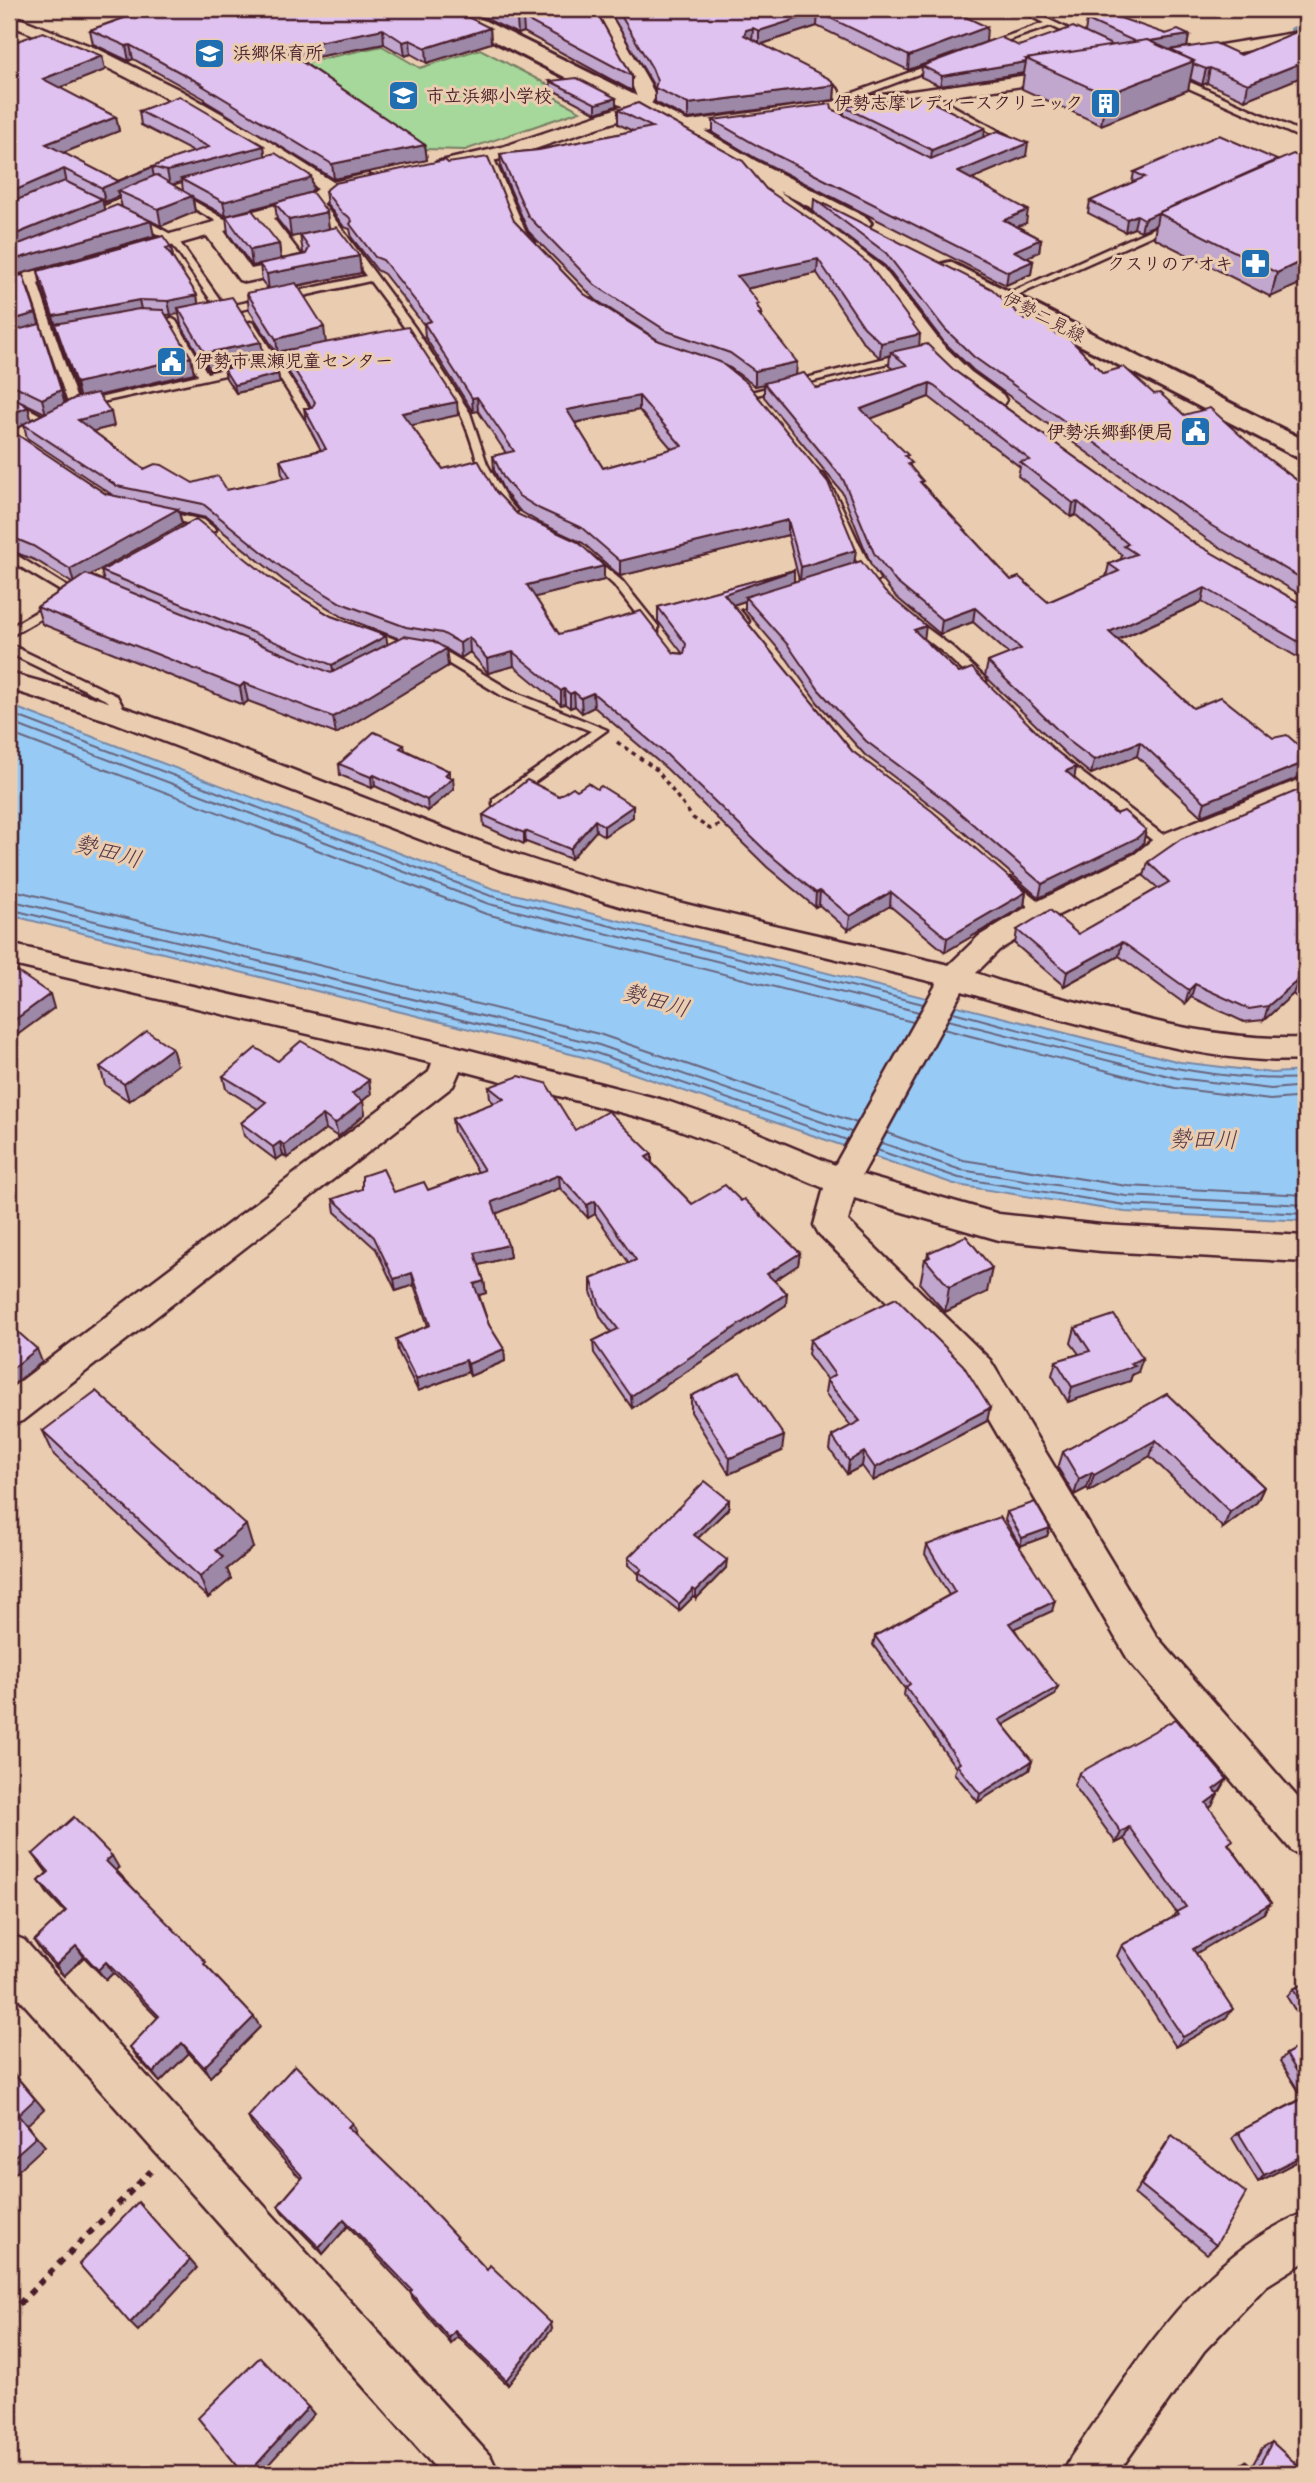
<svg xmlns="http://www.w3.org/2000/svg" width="1315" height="2483" font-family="Pangolin,'Klee One',sans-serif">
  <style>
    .green { fill: #a5d89a; stroke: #787c62; stroke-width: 2 }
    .water { fill: #97cbf5; stroke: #7886a4; stroke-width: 2 }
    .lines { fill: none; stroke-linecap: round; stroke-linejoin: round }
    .shore { stroke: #69647c; stroke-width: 2 }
    .stream { stroke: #7886a4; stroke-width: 6 }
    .service-casing { stroke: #4a1f2b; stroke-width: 5 }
    .minor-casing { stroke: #4a1f2b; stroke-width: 5 }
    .secondary-casing { stroke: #4a1f2b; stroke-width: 6 }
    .path-far2 { stroke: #4a1f2b; stroke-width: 2.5; stroke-dasharray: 3.5 3.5; stroke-linecap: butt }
    .path-far1 { stroke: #4a1f2b; stroke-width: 3.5; stroke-dasharray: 4.5 4.5; stroke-linecap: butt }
    .path { stroke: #4a1f2b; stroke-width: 6; stroke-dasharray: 7 7; stroke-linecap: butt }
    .service { fill: #eacdb0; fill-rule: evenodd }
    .minor { fill: #eacdb0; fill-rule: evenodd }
    .secondary { fill: #eacdb0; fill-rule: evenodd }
    .wall { fill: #c1a7ce; stroke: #4a1f2b; stroke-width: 2; fill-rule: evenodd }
    .shaded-wall { fill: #9d88a8; stroke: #4a1f2b; stroke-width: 2 }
    .building { fill: #e0c2f0; stroke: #4a1f2b; stroke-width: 2; fill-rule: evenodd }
    .labels { text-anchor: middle; stroke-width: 6; stroke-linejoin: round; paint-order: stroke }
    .far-poi-label { font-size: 18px; font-weight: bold; fill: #4a1f2b; stroke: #eacdb0; text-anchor: start }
    .far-street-label { font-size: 18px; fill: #4a1f2b; stroke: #eacdb0 }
    .water-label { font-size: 23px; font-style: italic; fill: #563949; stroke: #eacdb0 }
  </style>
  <rect width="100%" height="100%" fill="#eacdb0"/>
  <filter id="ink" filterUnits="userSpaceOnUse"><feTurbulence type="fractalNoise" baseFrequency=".0143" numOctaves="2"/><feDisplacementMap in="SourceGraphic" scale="14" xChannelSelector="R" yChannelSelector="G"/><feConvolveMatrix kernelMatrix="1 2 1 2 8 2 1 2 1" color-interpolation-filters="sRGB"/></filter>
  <g filter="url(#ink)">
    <path class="green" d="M382,46L420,68L480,49L558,90L549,94L580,111L465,150L423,149L298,64Z"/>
    <path class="water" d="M9,705L494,889L1180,1062L1272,1073L1306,1071V1221L1125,1212L957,1185L591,1059L9,915Z"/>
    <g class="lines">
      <g class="shore">
        <path d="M9,713L491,896L923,1004"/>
        <path d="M9,722L489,904L919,1012"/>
        <path d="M9,733L486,914L913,1022"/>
        <path d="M9,889L599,1034L857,1123"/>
        <path d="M9,900L596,1044L851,1132"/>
        <path d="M9,909L593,1052L847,1140"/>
        <path d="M953,1012C1063,1040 1193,1085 1306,1078"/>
        <path d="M948,1020L1177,1078L1271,1089L1306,1086"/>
        <path d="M943,1029L1175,1088L1270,1100L1306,1097"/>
        <path d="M887,1133L963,1160L1127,1186L1306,1195"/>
        <path d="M882,1143L961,1170L1126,1196L1306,1205"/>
        <path d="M877,1150L959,1178L1125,1205L1306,1214"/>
      </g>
      <path class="stream" d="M1293,30L1306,24"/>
      <defs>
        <g id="service">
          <path d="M1016,9H1026L1088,38L1081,40L1051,26L985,48V44L1044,23Z"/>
          <path d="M938,62L945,64L840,104L831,92L813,81L820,79L837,88L842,97Z"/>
          <path d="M1168,75H1174L1306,134V140L1168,79Z"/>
          <path d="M931,93H937L944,101L1008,136L997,142H991V138L997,136L938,105L930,95Z"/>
          <path d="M485,155L493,157L526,232L535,242L533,244H527L517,233Z"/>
          <path d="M137,192L145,194L114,208L134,214L176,237L225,307L366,276L311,200L319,198L415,328L470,413L487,464L508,501L517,511L515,513H507C477,483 477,445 459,411C434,365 401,323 370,281L223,314L216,313L217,309L170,241L128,218L100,208Z"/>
          <path d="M174,193H180L233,224L225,226L174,197Z"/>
          <path d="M1172,220L1177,223L1175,225L1009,299L1000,297Z"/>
          <path d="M31,275L36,278L78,403L198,375L166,321L171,318L176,321L207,373L267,360L245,325L250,322L254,323L276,358L302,352L307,355L280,363L315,417L306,419L271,365L70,409L26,278Z"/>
          <path d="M909,352L913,353V357L752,396L747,393Z"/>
          <path d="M9,398L48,419L49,421L40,423L9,405Z"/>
          <path d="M815,474H823C846,507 856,546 879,579L877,581H869C846,548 837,509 813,476Z"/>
          <path d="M159,511L204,520L216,530L210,533L196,525L155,516V512Z"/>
          <path d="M9,552L13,553L79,594L73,598L69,596L9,560Z"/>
          <path d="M589,554L622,581L658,626V632H650L614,585L585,559L583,557Z"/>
          <path d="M764,593L770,597L768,599L739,609L749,621L747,624H739L726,608Z"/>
          <path d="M58,599L62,600V606L9,637V628Z"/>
          <path d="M909,615L952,647L986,679V685H978L944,653L905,622V616Z"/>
          <path d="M369,629L407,644L443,650L512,691L607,730L503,805H493V799L591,731L504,697L436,656L400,650L365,636V630Z"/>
          <path d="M9,644L117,696L128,716L122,720L118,719L108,701L9,653Z"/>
          <path d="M1060,756L1171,841V847H1161L1055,763V757Z"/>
          <path d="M1010,878L1047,908L1049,911L1047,914H1037L1005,886L1003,883L1005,880Z"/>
        </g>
        <g id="minor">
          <path d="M590,9H607L650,84L655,97L647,111L514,156L444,172L437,170L434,166L437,162L502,147L633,103L637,97L632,84Z"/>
          <path d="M9,14L98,49L178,89L256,133L333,182L367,174L377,180L374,184L337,193L323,204L273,218L309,265L306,269L246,282L239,280L207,236L9,292V279L24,274L309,196L318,189C219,125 119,67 9,25ZM256,223L286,262L251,269L224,231Z"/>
          <path d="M1306,31V41L1184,61L1175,56L1184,51Z"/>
          <path d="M1066,70L1072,71L1075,75L1072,79L683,134L674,128L683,122Z"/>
          <path d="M748,160L755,162L781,193L827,224L883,268L942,344L971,372L1003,395L1006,400L1003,405C964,414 893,309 872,280C864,271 853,264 843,256C806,227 766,205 738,166Z"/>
          <path d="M9,673C184,718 348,797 518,855C658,903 805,931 949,965L979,936L1032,904L1135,854L1156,837L1306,777V796L1176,851L1155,868L1052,918L999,950L976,973C1012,986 1048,995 1085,1004C1158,1023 1229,1041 1306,1038V1060C1232,1064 1162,1046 1091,1027C1048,1016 1005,1005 962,991L862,1175L999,1214L1101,1225L1306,1236V1262L1101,1251L999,1240L854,1198L848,1221L990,1360L1157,1637L1306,1807V1857L1292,1851L1129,1661L966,1380L819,1234L814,1225L824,1188L726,1147L661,1123L460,1070L453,1086L22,1421L9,1425V1390L429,1072L432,1063L9,964V944L450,1045L667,1101L748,1129L835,1165L937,983L633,910L498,869L113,722L9,689Z"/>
          <path d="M9,1934L24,1940L491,2457L499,2474H441L9,1987Z"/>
          <path d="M1306,2212V2261L1266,2286L1204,2351L1117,2474H1063L1071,2457C1136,2365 1197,2257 1306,2212Z"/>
        </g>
        <g id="secondary">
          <path d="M436,9H461L691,123L756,161L867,218L871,223L867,228H851L740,171L675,133L439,13Z"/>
          <path d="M950,262L1306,441V459L1297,457L942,274L938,269L942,264Z"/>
        </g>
      </defs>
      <use href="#service" class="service-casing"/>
      <use href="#minor" class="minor-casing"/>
      <use href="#secondary" class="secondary-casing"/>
      <path class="path-far2" d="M1078,13L1090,9"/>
      <path class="path-far1" d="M617,742L657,770L693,818L710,829L727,821"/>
      <path class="path" d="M9,2314L151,2171"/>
      <use href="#service" class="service"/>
      <use href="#minor" class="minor"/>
      <use href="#secondary" class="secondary"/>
    </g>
    <g class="wall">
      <path d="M133,9L490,28L491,43L427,63L411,54L405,56L384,44L300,60L425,145L427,160L334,179L205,101V99L133,59L129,61L93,44L90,30L134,14Z"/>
      <path d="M466,9H595L632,76V91L524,32L518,34Z"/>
      <path d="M608,9H949L986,42L908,70L817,26L762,44L835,85L834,100L688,119L655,102V90L652,83Z"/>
      <path d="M1087,20L1166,34L1189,35L1187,47L1241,55L1306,28V75L1245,100L1207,83L1202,85L1190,79L1188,90L1101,125L1022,89L1024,73L940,86L921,77L922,66L1085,32Z"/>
      <path d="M9,44L102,56L105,70L59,88L116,117L119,131L63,153L118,181L194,152L141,125L139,111L264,146L265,156L311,176L313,189L308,194L226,216L193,198L195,212L161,226L141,216L154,236L9,277ZM182,182L183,191L172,185ZM119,196L122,207L104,210L102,201L105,202Z"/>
      <path d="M550,81L616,98V106L596,113L551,89Z"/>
      <path d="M638,103L766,189L919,345L1191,541L1300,603L1306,604V662L1202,602L1118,640L1193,708L1273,738L1306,752V775H1305L1201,816L1137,756L1091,774L1067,755L985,676L988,662L1009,654L973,622L940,634L895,596L872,567L842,492L764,397V384L755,386L730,368L725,366L855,563L885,592L924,640L959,673L1076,767L1074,778L1116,814L1146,830L1143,844L1134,852L1039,898L944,815L865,755L818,703L787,659L745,610V601L733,605L852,751L1026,892L1024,906L945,952L890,906L848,930L819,905L815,907L767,867L667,769L594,707L582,713L575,706L570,708L565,704L561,705L514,666L488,673L470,652L461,658L446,649L448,666L336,734L248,701L243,705L42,624L37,607L72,583L37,561L9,550V278L39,324L64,403L79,397L41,286L38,271L174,260L197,295L198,304L264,358L208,370L181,325L179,314L166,315L194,373L99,396L114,426L93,431L144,469L193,483L227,490L285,478L282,474L280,460L321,450L306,422L304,408H312L284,365L283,354L278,355L249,310L247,293L268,289L262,281L260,265L252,266L228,233L226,216L279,244L281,259L304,254L303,252L300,235L291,237L277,219L275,203L329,229L359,256L361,273L298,286L326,343L458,415L411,425L443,469L496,492L517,514L604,580L535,597L559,634L683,654L658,621V607L794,570V582L799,580L788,535L620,576L583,543L540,523L520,511L504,491L494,470L493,456L506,453L478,411L473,412L425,337L424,325L384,274L377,270L352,238L350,229L344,227L327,204L325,191L448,163L514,221L584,294L657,340L661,342L596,300L528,231L501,168L500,154L539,150L633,131L618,124V110ZM817,273L863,342L880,358L890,355L889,366L893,369L816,388L796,375L762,319L759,309L746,289ZM10,396L45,413L31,420L28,407ZM929,397L1020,467L1018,476L1071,517L1076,515L1122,555L1121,559L1109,564L1106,577L1048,602L1011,580L923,485L911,468L908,459L870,419ZM639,410L672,449L603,468L575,423ZM24,425L27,438L114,496L106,494L11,431ZM179,512L206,518L284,581L343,617L400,639L387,645L386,636L331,616L270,578L101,571L104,581L90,575L182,524Z"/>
      <path d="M844,107L984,137L1026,156L971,179L1026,223L1017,226L1041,239L1039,252L1027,257L1033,261L1031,274L1006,285L757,159L713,133V120L832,109L844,115Z"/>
      <path d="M1306,156L1271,297L1154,238L1156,225L1141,231L1134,228L1125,232L1088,213L1090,201L1132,183L1134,172L1276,161L1301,158Z"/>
      <path d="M814,199L1025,320L1056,334L1103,373L1154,394L1184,415L1259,452L1306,487V598L1208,540L973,370L944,342L885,266L813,212Z"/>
      <path d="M224,369L278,374L280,383L236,393L226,378Z"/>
      <path d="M404,745L405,750L449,771L450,777L454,789L428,811L375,786L372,788L340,775L339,764Z"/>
      <path d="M1306,787V1005L1293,994L1264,1020L1244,1022L1191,997L1185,1004L1119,956L1064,986L1015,944L1017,930L1078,934L1158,888L1144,876L1148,862Z"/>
      <path d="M597,789L633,806V817L604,836L596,831L571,859L526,842L524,844L484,826L483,815L559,796L577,790Z"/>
      <path d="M278,1061L371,1094L362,1101L365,1114L338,1137L326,1129L287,1158L283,1155L276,1160L244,1136L241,1123L258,1109L226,1089L223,1076Z"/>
      <path d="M177,1065L129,1101L105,1085L100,1067Z"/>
      <path d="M489,1087L575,1130L652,1154V1163L692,1204L741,1201L800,1253L798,1265L774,1281L786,1305L632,1408L594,1353L593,1341L611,1332L601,1318L591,1292V1279L629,1263L595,1214L588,1218L560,1188L496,1213L508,1245L510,1257L479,1265L484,1281L486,1293L479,1295L489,1325L504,1349L505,1361L470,1376L468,1372L418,1391L398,1351L396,1339L428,1326L414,1285L396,1291L376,1249L335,1212L333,1199L394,1192L428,1190L478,1172L454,1132L452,1119L494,1103L490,1099Z"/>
      <path d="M928,1253L987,1292L945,1312L920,1284L925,1259L927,1258Z"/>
      <path d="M1075,1328L1138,1372L1132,1375L1130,1381L1068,1402L1052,1375L1056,1361L1079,1354L1071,1343Z"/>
      <path d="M810,1340L987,1421L873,1481L862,1466L847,1474L830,1450L832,1436L851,1426L825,1393L827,1380L808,1354Z"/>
      <path d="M1167,1394L1264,1487L1257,1502L1223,1528L1150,1456L1089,1491L1087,1488L1074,1495L1058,1468L1063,1452Z"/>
      <path d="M691,1396L782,1451L729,1474L691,1412Z"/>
      <path d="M43,1431L253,1548L227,1569L231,1579L208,1598L54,1455Z"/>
      <path d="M729,1508L698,1538L726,1568L696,1599L693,1597L679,1611L639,1579V1574L628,1565V1558Z"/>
      <path d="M1007,1512L1050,1528L1047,1536L1020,1546L1005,1520Z"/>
      <path d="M927,1545L1052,1611L1014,1628L1055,1695L1003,1725L1032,1761L1029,1770L978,1802L954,1773L956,1768L904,1695L905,1689L873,1645L875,1636L949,1595L925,1554Z"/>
      <path d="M1079,1773L1227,1779L1220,1791L1217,1793L1212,1806L1209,1808L1230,1846L1271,1903L1264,1913L1196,1953L1225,2019L1176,2047L1117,1956L1122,1945L1172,1918L1176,1912L1124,1839L1116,1843L1074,1785Z"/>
      <path d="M33,1854L119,1868L116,1870L254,2017L260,2027L210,2077L189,2053L160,2082L137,2057L130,2047L158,2018L113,1973L106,1980L84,1957L64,1976L42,1953L34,1941L65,1912L47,1893L39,1881L47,1873Z"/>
      <path d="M1306,1983V2028L1287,1997L1293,1989Z"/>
      <path d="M1306,2043V2157L1258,2182L1232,2138L1238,2132L1303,2098L1280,2061L1286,2054Z"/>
      <path d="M248,2117L352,2123L356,2131L354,2133L487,2270L552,2329L508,2385L458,2337L451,2344L413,2299L410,2292L348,2226L323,2254L283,2213L278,2206L301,2179L252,2125Z"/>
      <path d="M1172,2135L1216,2245L1207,2254L1134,2194L1165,2145Z"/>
      <path d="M1272,2442L1306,2474H1233L1237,2466L1246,2461L1252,2466L1262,2448Z"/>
    </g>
    <g class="shaded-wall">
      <path d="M818,12L817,26L759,45V31Z"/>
      <path d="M523,18L524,32L518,34L517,20Z"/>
      <path d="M987,27L986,42L908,70L909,56Z"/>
      <path d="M490,28L491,43L427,63L426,48Z"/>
      <path d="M753,28L752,42L744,35L746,30Z"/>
      <path d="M383,29L384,44L285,63L283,49Z"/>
      <path d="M1189,35L1187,47L1136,55L1138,43Z"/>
      <path d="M410,40L411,54L405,56L403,42Z"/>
      <path d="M130,45L133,59L129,61L126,46Z"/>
      <path d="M102,56L105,70L46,93L43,79Z"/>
      <path d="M1194,61L1188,90L1101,125L1106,95Z"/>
      <path d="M1306,61V75L1245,100L1248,84Z"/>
      <path d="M1026,62L1024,73L940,86L942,76Z"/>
      <path d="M1210,68L1207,83L1202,85L1206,69Z"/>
      <path d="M835,85L834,100L688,119V104Z"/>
      <path d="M616,98V106L596,113V104Z"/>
      <path d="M116,117L119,131L50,158L46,144Z"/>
      <path d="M985,128L984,138L931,160L932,150Z"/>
      <path d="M1028,143L1026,156L957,185L958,172Z"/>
      <path d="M425,145L427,160L334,179L332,164Z"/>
      <path d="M264,146L266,160L181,179L182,182L170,185L167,171Z"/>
      <path d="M1277,160L1158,213L1156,225L1141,231L1144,219Z"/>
      <path d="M152,167L155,182L118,191L119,196L105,202L102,188Z"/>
      <path d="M64,169L67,184L9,209V193Z"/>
      <path d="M311,176L313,189L308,194L226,216L223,202Z"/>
      <path d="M192,196L195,212L161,226L158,209Z"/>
      <path d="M102,199L105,213L9,253V237Z"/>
      <path d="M1028,210L1026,223L1002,233L1004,220Z"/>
      <path d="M327,212L329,229L291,237L289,220Z"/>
      <path d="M1137,215L1134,228L1125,232L1127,219Z"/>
      <path d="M151,221L154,236L9,277V261Z"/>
      <path d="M1041,239L1039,252L1012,264L1014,251Z"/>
      <path d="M279,244L281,260L252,266L250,250Z"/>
      <path d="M171,247L174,261L166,248Z"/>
      <path d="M359,256L361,273L269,291L267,274Z"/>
      <path d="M818,259L817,273L736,291L737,276Z"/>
      <path d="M1306,259V281L1271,297L1277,273Z"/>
      <path d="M1033,261L1031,274L1006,285L1008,272Z"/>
      <path d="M197,295L199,309L178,308L179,314L171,315L168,301Z"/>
      <path d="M139,300L142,314L55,324L57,330L53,316Z"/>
      <path d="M36,313L40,327L9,336V321Z"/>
      <path d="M324,327L326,344L282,351L283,354L278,355L276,339Z"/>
      <path d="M920,334L919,349L891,352L890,355L880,358L881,343Z"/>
      <path d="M261,342L264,358L208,370L205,353Z"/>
      <path d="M191,357L194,373L80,400L76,383Z"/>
      <path d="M797,362L796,377L755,386V371Z"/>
      <path d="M278,374L280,383L236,393L234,385Z"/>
      <path d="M930,383L929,397L859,423L861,409Z"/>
      <path d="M61,390L65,405L46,414L42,399Z"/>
      <path d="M639,396V410L568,424L567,410Z"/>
      <path d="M477,397L478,411L473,412L472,398Z"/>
      <path d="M457,402L458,415L404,427L402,413Z"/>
      <path d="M28,407L32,422L9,431V415Z"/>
      <path d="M111,412L114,426L82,434L78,420Z"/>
      <path d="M1078,502L1076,515L1071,517L1073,503Z"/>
      <path d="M178,509L182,524L74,584L70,569Z"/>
      <path d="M788,520V535L620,576V561Z"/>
      <path d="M856,550L854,564L800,582L801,567Z"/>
      <path d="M11,552L15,567L9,570V553Z"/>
      <path d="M604,566V580L528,599L527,585Z"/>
      <path d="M794,570V584L745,597V601L723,608L724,594Z"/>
      <path d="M1205,588L1202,602L1106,645L1109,632Z"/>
      <path d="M975,608L973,622L940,634L942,620Z"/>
      <path d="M926,626L924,640L914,630Z"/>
      <path d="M386,636L388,647L334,676L332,665Z"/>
      <path d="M469,637L470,652L461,658L460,643Z"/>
      <path d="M446,649L448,666L336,734L333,717Z"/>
      <path d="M513,652L514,666L488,673L487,659Z"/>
      <path d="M244,683L248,701L243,705L240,687Z"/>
      <path d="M564,689L565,704L561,705V691Z"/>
      <path d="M574,692L575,706L570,708V694Z"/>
      <path d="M593,693L594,707L582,713L581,698Z"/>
      <path d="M1140,742L1137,756L1091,774L1094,760Z"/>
      <path d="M1306,762L1305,775L1201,816L1205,802Z"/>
      <path d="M1076,767L1074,781L1066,771Z"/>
      <path d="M449,771L450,781L453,778L454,789L428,811L427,800L445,775Z"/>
      <path d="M374,775L375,786L372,788L371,777Z"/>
      <path d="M633,806V817L604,836V826Z"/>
      <path d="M595,820L596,831L571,859L570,849Z"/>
      <path d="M1146,830L1143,844L1134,852L1039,898L1042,884Z"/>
      <path d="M525,831L526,842L524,844V833Z"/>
      <path d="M820,891L819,905L815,907L816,893Z"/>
      <path d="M891,892L890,906L848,930L850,916Z"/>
      <path d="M1026,892L1024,906L945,952L947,938Z"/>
      <path d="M1122,942L1119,956L1064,986L1067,972Z"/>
      <path d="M1298,980L1293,994L1264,1020L1268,1006Z"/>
      <path d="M1195,984L1191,997L1185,1004L1189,990Z"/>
      <path d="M50,994L54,1008L9,1041V1024Z"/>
      <path d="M172,1048L177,1065L129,1101L124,1084Z"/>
      <path d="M9,1079L14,1092L9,1096Z"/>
      <path d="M369,1080L371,1094L356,1106L363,1101L365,1114L338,1137L335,1124L352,1094Z"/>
      <path d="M323,1115L326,1129L287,1158L284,1145Z"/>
      <path d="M280,1142L283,1155L276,1160L273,1147Z"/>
      <path d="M652,1154V1167L646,1157Z"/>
      <path d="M559,1175L560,1188L493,1215L492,1202Z"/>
      <path d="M595,1201V1214L588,1218L587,1205Z"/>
      <path d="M508,1245L510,1257L476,1266L475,1253Z"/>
      <path d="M800,1253L798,1265L766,1286L767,1274Z"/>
      <path d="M992,1268L987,1292L945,1312L949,1287Z"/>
      <path d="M412,1273L414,1285L396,1291L394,1279Z"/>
      <path d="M484,1281L486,1293L476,1296L474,1284Z"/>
      <path d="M787,1293L786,1305L632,1408L631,1396Z"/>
      <path d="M37,1349L42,1362L9,1388V1371Z"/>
      <path d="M504,1349L505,1361L470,1376L468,1364Z"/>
      <path d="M1143,1358L1138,1372L1132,1375L1130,1381L1068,1402L1072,1387Z"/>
      <path d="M466,1360L468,1372L418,1391L416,1379Z"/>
      <path d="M990,1408L987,1421L873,1481L875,1468Z"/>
      <path d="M784,1436L782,1451L729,1474L730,1458Z"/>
      <path d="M1156,1440L1150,1456L1089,1491L1094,1475Z"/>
      <path d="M864,1452L862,1466L847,1474L849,1461Z"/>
      <path d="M1092,1472L1087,1488L1074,1495L1079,1479Z"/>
      <path d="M1264,1487L1257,1502L1223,1528L1230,1512Z"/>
      <path d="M729,1500V1508L694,1542V1535Z"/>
      <path d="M246,1525L253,1548L227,1569L231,1579L208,1598L200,1577L216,1550Z"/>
      <path d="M1050,1528L1047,1536L1020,1546L1022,1538Z"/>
      <path d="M727,1560L726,1568L696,1599V1591Z"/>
      <path d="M693,1589V1597L679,1611V1604Z"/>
      <path d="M1055,1601L1052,1611L1007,1632L1009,1623Z"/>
      <path d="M1058,1687L1055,1695L996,1729L999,1720Z"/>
      <path d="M1032,1761L1029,1770L978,1802L980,1794Z"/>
      <path d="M1227,1779L1220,1791L1207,1800L1214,1789Z"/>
      <path d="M1218,1794L1212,1806L1199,1815L1206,1803Z"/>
      <path d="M1129,1827L1124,1839L1116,1843L1121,1832Z"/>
      <path d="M112,1856L119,1868L113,1873L106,1861Z"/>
      <path d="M1271,1903L1264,1913L1187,1959L1193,1949Z"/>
      <path d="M76,1946L84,1957L64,1976L56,1965Z"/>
      <path d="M106,1962L113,1973L106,1980L98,1970Z"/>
      <path d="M1233,2009L1225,2019L1176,2047L1183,2037Z"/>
      <path d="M254,2017L260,2027L210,2077L204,2067Z"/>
      <path d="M182,2043L189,2053L160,2082L153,2073Z"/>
      <path d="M9,2068L44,2109L27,2125L45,2146L9,2179V2161L18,2115Z"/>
      <path d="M352,2123L356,2131L352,2135L348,2127Z"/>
      <path d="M1306,2154V2157L1258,2182L1264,2175Z"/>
      <path d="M344,2219L348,2226L323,2254L319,2247Z"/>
      <path d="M190,2260L197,2268L138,2331L130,2323Z"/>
      <path d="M551,2323L552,2329L508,2385L506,2380Z"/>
      <path d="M455,2331L458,2337L451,2344L449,2338Z"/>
      <path d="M308,2407L314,2414L260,2474H248Z"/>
    </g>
    <g class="building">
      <path d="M133,9H452L490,28L426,48L410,40L403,42L383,29L283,49L425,145L332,164L203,86H205L130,45L126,46L90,30L139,13Z"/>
      <path d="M494,9H595L632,76L523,18L517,20Z"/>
      <path d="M617,9H949L987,27L909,56L818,12L759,31L753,28L746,30L744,35L830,79L835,85L688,104L655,88L657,81L652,68Z"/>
      <path d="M1106,13L1166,34L1178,30L1189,35L1149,41L1147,40L1136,42L1087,20Z"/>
      <path d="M1073,27L1114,46L1026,59V62L942,76L922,66L1000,37L1019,46Z"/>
      <path d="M1306,28V61L1248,84L1210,68L1206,69L1193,64L1194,61L1170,50L1215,43L1241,55Z"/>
      <path d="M43,32L102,56L43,79L116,117L46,144L118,181L177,157L209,147L139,111L179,96L264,146L167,171L152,167L102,188L64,169L9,193V44Z"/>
      <path d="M1147,40L1194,61L1106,95L1026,59Z"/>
      <path d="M577,78L616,98L596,104L550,81Z"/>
      <path d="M918,95L985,128L932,150L844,107Z"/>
      <path d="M638,103L743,161L766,189L812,220L868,263L920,334L881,343L864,327L818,259L737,276L759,304L756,305L762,314H759L797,362L755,371L730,353L667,331L595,285L528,216L500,154L539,150L652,127L618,110Z"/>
      <path d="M831,104L832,109L931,159L998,131L1028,143L958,172L1028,210L1004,220L1041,239L1014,251L1033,261L1008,272L758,146L713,120Z"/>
      <path d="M1219,135L1277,160L1144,219L1137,215L1127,219L1090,201L1145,177L1134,172Z"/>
      <path d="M275,153L311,176L306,180L223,202L181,179Z"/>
      <path d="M1293,154L1301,158L1306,156V259L1277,273L1158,213Z"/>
      <path d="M488,157L514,221L584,294L657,340L720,362L747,383L828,482L856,550L801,567L788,520L620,561L582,528L540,509L519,496L503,477L493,456L514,451L477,397L472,398L424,323L431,321L383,260L375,257L350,224L352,221L348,216L342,213L325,191L335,183L445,160L448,163ZM639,396L682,446L603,468L567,410Z"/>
      <path d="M156,175L192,196L158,209L118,191Z"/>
      <path d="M65,181L102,199L9,237V203Z"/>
      <path d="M312,192L327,212L289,220L275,203Z"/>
      <path d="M814,199L992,289L1025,320L1039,317L1056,334L1063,332L1103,373L1124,367L1154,394L1160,393L1184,415L1210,408L1259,452L1306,487V551L1302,552L1306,554V581L1212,526L974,357L945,329L886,253Z"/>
      <path d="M117,205L151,221L9,261V248Z"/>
      <path d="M252,210L279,244L250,250L226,216Z"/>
      <path d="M337,227L359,256L267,274L259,264L306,254L309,248L300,235Z"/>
      <path d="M163,236L171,247L166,248L197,295L168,301L139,300L53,316L38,271Z"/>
      <path d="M23,275L36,313L9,321V278Z"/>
      <path d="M296,283L324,327L276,339L247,293Z"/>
      <path d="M232,297L261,342L205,353L178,308Z"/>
      <path d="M139,309L163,310L191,357L76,383L55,324Z"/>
      <path d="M40,324L61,390L42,399L9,383V332Z"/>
      <path d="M408,327L457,402L402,413L443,469L478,460L496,492L517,514L578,542L604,566L527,585L559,634L641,611L674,653L684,654L686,644L658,607L794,570L724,594L852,751L932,811L1026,892L947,938L891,892L850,916L820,891L816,893L768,853L667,755L593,693L581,698L574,692L570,694L564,689L561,691L513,652L487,659L469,637L460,643L442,633L406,627L341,603L281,567L203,504L117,486L23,424L75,398L97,393L111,412L78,420L144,469L155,464L162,465L193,483L218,476L227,490L290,477L280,460L326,449L304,408H312L315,402L282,351Z"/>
      <path d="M927,344L955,371L1191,541L1300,603L1306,604V646L1205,588L1109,632L1193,708L1221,697L1273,738L1287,735L1306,752V762L1205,802L1140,742L1094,760L1069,741L988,662L1021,649L975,608L942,620L896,582L874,553L843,479L764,383L804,373L816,388L907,365L891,352ZM930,383L1030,460L1020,462L1073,503L1078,502L1128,544L1124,546L1136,554L1109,564L1119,571L1048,602L1019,577L1011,580L920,482L923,481L908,464L912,463L905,456L908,455L861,409Z"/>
      <path d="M268,359L278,374L234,385L224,369Z"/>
      <path d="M9,395L28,407L9,415Z"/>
      <path d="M9,429L106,494L178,509L70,569L33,546L9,536Z"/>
      <path d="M196,519L270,578L331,616L386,636L332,665L101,571Z"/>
      <path d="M861,561L885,592L926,626L914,630L959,673L972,668L1056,751L1076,767L1066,771L1116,814L1124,811L1146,830L1137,838L1042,884L946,801L866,741L819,690L788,645L745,597Z"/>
      <path d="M86,574L331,673L404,636L433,641L446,649L333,717L244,683L240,687L37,607Z"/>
      <path d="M374,732L404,745L400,748L449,771L445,775L453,778L427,800L374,775L371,777L339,764Z"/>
      <path d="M527,780L559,796L573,787L577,790L588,783L597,789L601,786L633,806L604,826L595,820L570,849L525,831L524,833L483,815Z"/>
      <path d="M1306,787V987L1298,980L1268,1006L1249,1009L1195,984L1189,990L1122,942L1067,972L1017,930L1050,910L1078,934L1169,882L1148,862L1181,839Z"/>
      <path d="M9,966L50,994L9,1024Z"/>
      <path d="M147,1031L172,1048L124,1084L100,1067Z"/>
      <path d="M301,1041L369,1080L352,1094L363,1101L335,1124L323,1115L284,1145L280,1142L273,1147L241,1123L266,1102L223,1076L256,1048L278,1061Z"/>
      <path d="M519,1076L546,1083L575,1130L608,1111L652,1154L646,1157L692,1204L725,1185L741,1201L744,1199L800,1253L767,1274L787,1293L631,1396L593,1341L618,1329L600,1305L591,1279L636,1260L595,1201L587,1205L559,1175L492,1202L508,1245L475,1253L484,1281L474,1284L489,1325L504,1349L468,1364L466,1360L416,1379L396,1339L430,1325L412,1273L394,1279L374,1237L333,1199L362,1189V1176L383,1169L394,1192L424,1182L428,1190L484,1170L452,1119L504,1099L489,1087Z"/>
      <path d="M966,1236L992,1268L949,1287L925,1259L930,1257L928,1253Z"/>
      <path d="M896,1298L963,1365L990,1408L875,1468L864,1452L849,1461L832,1436L860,1421L826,1380L835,1375L810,1340Z"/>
      <path d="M1114,1315L1143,1358L1131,1363L1135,1366L1072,1387L1056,1361L1090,1351L1075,1328Z"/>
      <path d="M9,1324L37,1349L9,1371Z"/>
      <path d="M740,1372L784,1436L730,1458L691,1396Z"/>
      <path d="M96,1391L246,1525L216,1550L223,1557L200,1577L43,1431Z"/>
      <path d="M1167,1394L1264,1487L1230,1512L1156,1440L1094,1475L1092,1472L1079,1479L1063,1452Z"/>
      <path d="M705,1481L729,1500L694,1535L727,1560L696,1591L693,1589L679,1604L639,1572L642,1569L628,1558Z"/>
      <path d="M1035,1502L1050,1528L1022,1538L1007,1512Z"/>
      <path d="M1000,1517L1055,1601L1009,1623L1058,1687L999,1720L1032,1761L980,1794L957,1765L960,1763L906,1687L910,1684L875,1636L955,1592L927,1545Z"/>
      <path d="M1176,1719L1227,1779L1214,1789L1218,1794L1206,1803L1233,1840L1228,1844L1271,1903L1193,1949L1233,2009L1183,2037L1122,1945L1178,1915L1176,1912L1186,1907L1129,1827L1121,1832L1079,1773Z"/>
      <path d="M74,1817L112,1856L106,1861L206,1962L204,1964L254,2017L204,2067L182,2043L153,2073L130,2047L159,2016L106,1962L98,1970L76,1946L56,1965L34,1941L66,1911L39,1881L49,1872L33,1854Z"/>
      <path d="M1306,1983V2011L1293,1989Z"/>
      <path d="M1306,2043V2086L1286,2054Z"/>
      <path d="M295,2065L352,2123L348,2127L411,2188L487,2270L490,2265L551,2323L506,2380L455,2331L449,2338L410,2292L412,2290L344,2219L319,2247L278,2206L303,2177L248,2117Z"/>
      <path d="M9,2068L35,2099L18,2115L36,2137L9,2161Z"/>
      <path d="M1306,2097V2154L1264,2175L1238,2132Z"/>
      <path d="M1172,2135L1246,2193L1216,2245L1141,2185Z"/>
      <path d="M138,2202L190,2260L130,2323L79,2264Z"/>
      <path d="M260,2357L308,2407L248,2474H244L198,2418Z"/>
      <path d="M1272,2442L1306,2473V2474H1239L1246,2461L1256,2471Z"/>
      <path d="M348,2470L351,2474H344Z"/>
    </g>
  </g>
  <defs>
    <symbol id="school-square" viewBox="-11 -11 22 22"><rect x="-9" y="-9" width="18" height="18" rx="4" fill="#1f6fb2" stroke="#eacdb0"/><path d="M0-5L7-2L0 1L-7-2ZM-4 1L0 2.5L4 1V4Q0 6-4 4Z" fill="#fff"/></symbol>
    <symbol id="building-square" viewBox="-11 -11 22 22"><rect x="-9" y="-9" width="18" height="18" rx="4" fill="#1f6fb2" stroke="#eacdb0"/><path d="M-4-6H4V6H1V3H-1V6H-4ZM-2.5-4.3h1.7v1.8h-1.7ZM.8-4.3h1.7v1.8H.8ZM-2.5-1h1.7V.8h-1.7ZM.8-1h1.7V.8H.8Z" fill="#fff"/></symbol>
    <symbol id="pharmacy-square" viewBox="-11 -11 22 22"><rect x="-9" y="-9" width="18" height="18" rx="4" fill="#1f6fb2" stroke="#eacdb0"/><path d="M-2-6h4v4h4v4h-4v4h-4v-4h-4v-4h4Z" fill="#fff"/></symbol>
    <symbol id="civic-square" viewBox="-11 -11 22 22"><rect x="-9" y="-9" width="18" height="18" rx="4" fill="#1f6fb2" stroke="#eacdb0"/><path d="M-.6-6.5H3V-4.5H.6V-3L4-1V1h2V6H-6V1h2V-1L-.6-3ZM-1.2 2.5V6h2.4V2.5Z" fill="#fff"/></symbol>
  </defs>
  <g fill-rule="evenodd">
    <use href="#school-square" x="192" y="36" width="35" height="35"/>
    <use href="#school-square" x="386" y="78" width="35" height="35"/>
    <use href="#building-square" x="1088" y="86" width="35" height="35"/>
    <use href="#pharmacy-square" x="1238" y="246" width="35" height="35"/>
    <use href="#civic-square" x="154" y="344" width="35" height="35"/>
    <use href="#civic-square" x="1178" y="414" width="35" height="35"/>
  </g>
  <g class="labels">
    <g class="far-poi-label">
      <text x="233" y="59">浜郷保育所</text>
      <text x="426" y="102">市立浜郷小学校</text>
      <text x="1083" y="109" text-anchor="end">伊勢志摩レディースクリニック</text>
      <text x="1233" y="270" text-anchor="end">クスリのアオキ</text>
      <text x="195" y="367">伊勢市黒瀬児童センター</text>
      <text x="1173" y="438" text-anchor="end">伊勢浜郷郵便局</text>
    </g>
    <g class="far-street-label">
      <text transform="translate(1044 317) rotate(27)" y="6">伊勢二見線</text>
    </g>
    <g class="water-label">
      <text transform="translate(108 851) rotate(15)" y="8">勢田川</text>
      <text transform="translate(656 1000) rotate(16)" y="8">勢田川</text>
      <text transform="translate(1203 1139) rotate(1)" y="8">勢田川</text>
    </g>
  </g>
  <rect width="1315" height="2483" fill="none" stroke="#eacdb0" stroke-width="35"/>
  <rect x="18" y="18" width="1280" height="2448" fill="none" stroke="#4a1f2b" stroke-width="2.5" filter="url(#ink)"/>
</svg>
